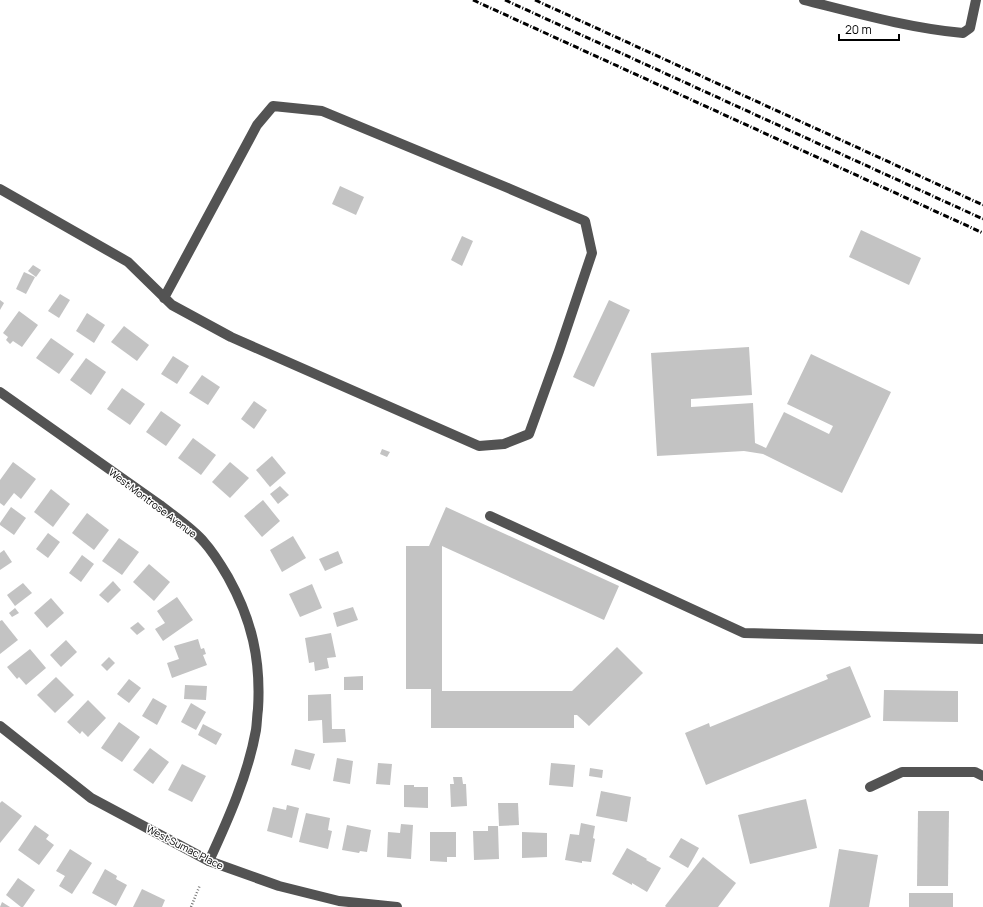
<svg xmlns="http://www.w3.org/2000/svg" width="983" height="907" font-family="Manrope,sans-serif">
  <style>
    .building { fill: #c3c3c3 }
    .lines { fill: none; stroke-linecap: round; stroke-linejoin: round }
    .path { stroke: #757575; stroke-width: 2.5; stroke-dasharray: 1 2; stroke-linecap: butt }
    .minor { stroke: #535353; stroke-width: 10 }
    .rail { stroke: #000; stroke-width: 3; stroke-dasharray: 6 2 1 2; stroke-linecap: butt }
    .labels { text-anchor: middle; stroke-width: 3; stroke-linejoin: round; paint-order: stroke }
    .street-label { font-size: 10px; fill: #000; stroke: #fff }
  </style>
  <rect width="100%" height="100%" fill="#fff"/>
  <g class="building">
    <path d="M340,186L364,197L356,215L332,204Z"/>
    <path d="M861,230L921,258L909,285L849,257Z"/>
    <path d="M462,236L473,241L462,266L451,260Z"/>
    <path d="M33,265L41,270L36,277L28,271Z"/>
    <path d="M24,272L35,277L26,294L16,289Z"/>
    <path d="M60,294L70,300L59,318L48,311Z"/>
    <path d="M0,300L4,303L0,310Z"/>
    <path d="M609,300L630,310L594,387L573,377Z"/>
    <path d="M19,311L38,325L22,347L13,341L10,344L6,340L8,337L3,333Z"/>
    <path d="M87,313L105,325L94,343L76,331Z"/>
    <path d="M124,326L149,345L137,361L111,342Z"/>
    <path d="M51,338L74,354L59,374L36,358Z"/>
    <path d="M749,347L752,395L691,399V407L753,403L755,443L766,448L784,412L829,434L833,426L787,404L811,354L891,392L842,493L763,454L744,451L657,456L651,353Z"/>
    <path d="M173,356L189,366L177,384L161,374Z"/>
    <path d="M86,358L106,372L91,395L70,380Z"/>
    <path d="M202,375L220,387L208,405L189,393Z"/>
    <path d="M122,388L145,404L130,425L107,409Z"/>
    <path d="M254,401L267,410L254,429L241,419Z"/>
    <path d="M161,411L181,425L166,446L146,432Z"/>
    <path d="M193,438L216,455L201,475L178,458Z"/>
    <path d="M382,449L390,452L387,457L380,454Z"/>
    <path d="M272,456L286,473L270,487L256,470Z"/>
    <path d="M13,462L36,479L21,499L14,493L4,506L0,503V480Z"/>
    <path d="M230,462L249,478L230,498L212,482Z"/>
    <path d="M280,486L289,495L278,504L270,494Z"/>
    <path d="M51,489L70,504L53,527L34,512Z"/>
    <path d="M263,500L280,521L262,537L244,516Z"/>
    <path d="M11,507L26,518L14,535L0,525V523Z"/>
    <path d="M446,507L619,586L604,620L442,546V691H572L617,647L643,673L589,726L577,715H574V728H431V689H406V546H429Z"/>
    <path d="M87,513L109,530L94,550L72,533Z"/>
    <path d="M48,533L60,542L48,558L36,549Z"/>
    <path d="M293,536L306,558L282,572L270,550Z"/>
    <path d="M119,538L139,552L122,575L102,561Z"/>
    <path d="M4,550L12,562L0,570V553Z"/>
    <path d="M338,551L343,563L325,571L319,559Z"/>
    <path d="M82,555L94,564L81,582L69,573Z"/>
    <path d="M149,564L170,582L154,601L133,582Z"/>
    <path d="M113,581L121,590L108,603L99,595Z"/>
    <path d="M23,583L32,593L15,606L7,595Z"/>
    <path d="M312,584L322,608L300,617L289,594Z"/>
    <path d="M177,597L193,620L163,641L155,629L165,623L157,611Z"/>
    <path d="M51,598L64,613L47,628L34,613Z"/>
    <path d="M353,607L358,620L337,627L333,613Z"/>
    <path d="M15,608L19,613L12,617L9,613Z"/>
    <path d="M2,620L18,640L0,654V621Z"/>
    <path d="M138,622L145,629L137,635L130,628Z"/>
    <path d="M331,633L336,657L327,658L329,668L315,671L314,662L309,663L305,638Z"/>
    <path d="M198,639L201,649L204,648L206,654L203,655L207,665L172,678L167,663L179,659L174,646Z"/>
    <path d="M66,640L77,652L61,667L50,655Z"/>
    <path d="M30,649L46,668L26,685L19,677L17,679L7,667Z"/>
    <path d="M109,657L115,663L107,671L101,665Z"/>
    <path d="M850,666L871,717L706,785L685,733L709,723L710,727L828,679L826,675Z"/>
    <path d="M363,676V690H344V677Z"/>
    <path d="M56,677L74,695L55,713L37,695Z"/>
    <path d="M129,679L141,688L129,703L117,694Z"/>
    <path d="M185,685L207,686L206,700L184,699Z"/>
    <path d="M884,690L958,691V722L883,721Z"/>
    <path d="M331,694L332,729H345L346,742L323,743L322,720L308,721V695Z"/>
    <path d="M153,698L167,706L157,725L142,716Z"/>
    <path d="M88,700L106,718L88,737L82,731L80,734L67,722Z"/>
    <path d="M191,703L206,712L196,730L181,722Z"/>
    <path d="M119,722L140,737L122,762L101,748Z"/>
    <path d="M203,724L222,734L216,745L198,735Z"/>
    <path d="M150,748L169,762L153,784L133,770Z"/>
    <path d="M295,749L315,754L310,770L291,765Z"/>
    <path d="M337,758L353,761L350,784L333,781Z"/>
    <path d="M378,763L392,764L390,785L376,784Z"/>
    <path d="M551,763L575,765L573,787L549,785Z"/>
    <path d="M182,764L206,776L192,802L168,790Z"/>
    <path d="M590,768L603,770L602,778L589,776Z"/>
    <path d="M453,777H462L463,784H466L467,806L451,807L450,784H454Z"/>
    <path d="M404,785H414V787H428V808L404,807Z"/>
    <path d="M601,791L631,797L627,822L596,816Z"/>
    <path d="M806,799L817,848L750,864L738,815Z"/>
    <path d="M2,801L22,816L0,843V803Z"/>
    <path d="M498,803H518L519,825L499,826Z"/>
    <path d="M287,805L299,808L292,838L267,831L273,807L286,810Z"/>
    <path d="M918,811H949L948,886H917Z"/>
    <path d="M306,813L330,818L328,830L332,831L328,849L299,842Z"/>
    <path d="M581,823L595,826L593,838L595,839L591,862L582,861V863L565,860L570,834L579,835Z"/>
    <path d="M401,824L413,825L411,859L387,857L388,832L400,833Z"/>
    <path d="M35,825L49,835L46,839L54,845L39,865L18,850Z"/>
    <path d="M347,825L371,830L367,852L360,851L359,853L342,850Z"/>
    <path d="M488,826H498L499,859L474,860L473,831H488Z"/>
    <path d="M430,832H456V857H447V862L430,861Z"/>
    <path d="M522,832L547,833V857L522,858Z"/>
    <path d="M681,838L699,848L688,868L669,857Z"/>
    <path d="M627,848L647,859L646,860L661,868L647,892L632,883V885L612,874Z"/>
    <path d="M70,849L92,863L72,894L59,886L65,876L56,871Z"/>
    <path d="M839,849L878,855L869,907H829Z"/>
    <path d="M703,857L736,883L718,907H666L665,906Z"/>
    <path d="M105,869L117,876L116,879L127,885L116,906L92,893Z"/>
    <path d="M18,878L35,890L23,907H21L6,895Z"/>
    <path d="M142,889L165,900L162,907H133Z"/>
    <rect x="909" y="893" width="44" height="14"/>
    <path d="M2,902L10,907H0Z"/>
  </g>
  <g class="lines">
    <path class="path" d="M191,907L200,885"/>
    <g class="minor">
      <path d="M804,0C856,13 909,28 963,33L970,28L976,0"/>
      <path d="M0,189L128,262L172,305L231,337L479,446L504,444L529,434L559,351L592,253L585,221L508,188L322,111L273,106L257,125L164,298"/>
      <path d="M0,392L160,505C175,517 192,528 204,542C214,553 221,565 228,577C252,620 261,660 258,709C257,716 257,723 256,730C248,775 228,820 209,861"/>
      <path d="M490,516L744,633L983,639"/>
      <path d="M0,726L91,798L209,861L279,886L339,901L397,907"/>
      <path d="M870,787L902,772H975L983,776"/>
    </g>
    <g class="rail">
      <path d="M473,0L983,233"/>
      <path d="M505,0L983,219"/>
      <path d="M535,0L983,205"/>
    </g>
  </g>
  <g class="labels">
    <g class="street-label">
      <text transform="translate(153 503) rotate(37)" y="4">West Montrose Avenue</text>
      <text transform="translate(185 847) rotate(27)" y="4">West Sumac Place</text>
    </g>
  </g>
  <path d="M839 34v6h60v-6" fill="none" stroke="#000000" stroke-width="2"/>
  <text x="845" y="34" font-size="12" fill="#000000" stroke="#ffffff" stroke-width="3" paint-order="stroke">20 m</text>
</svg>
